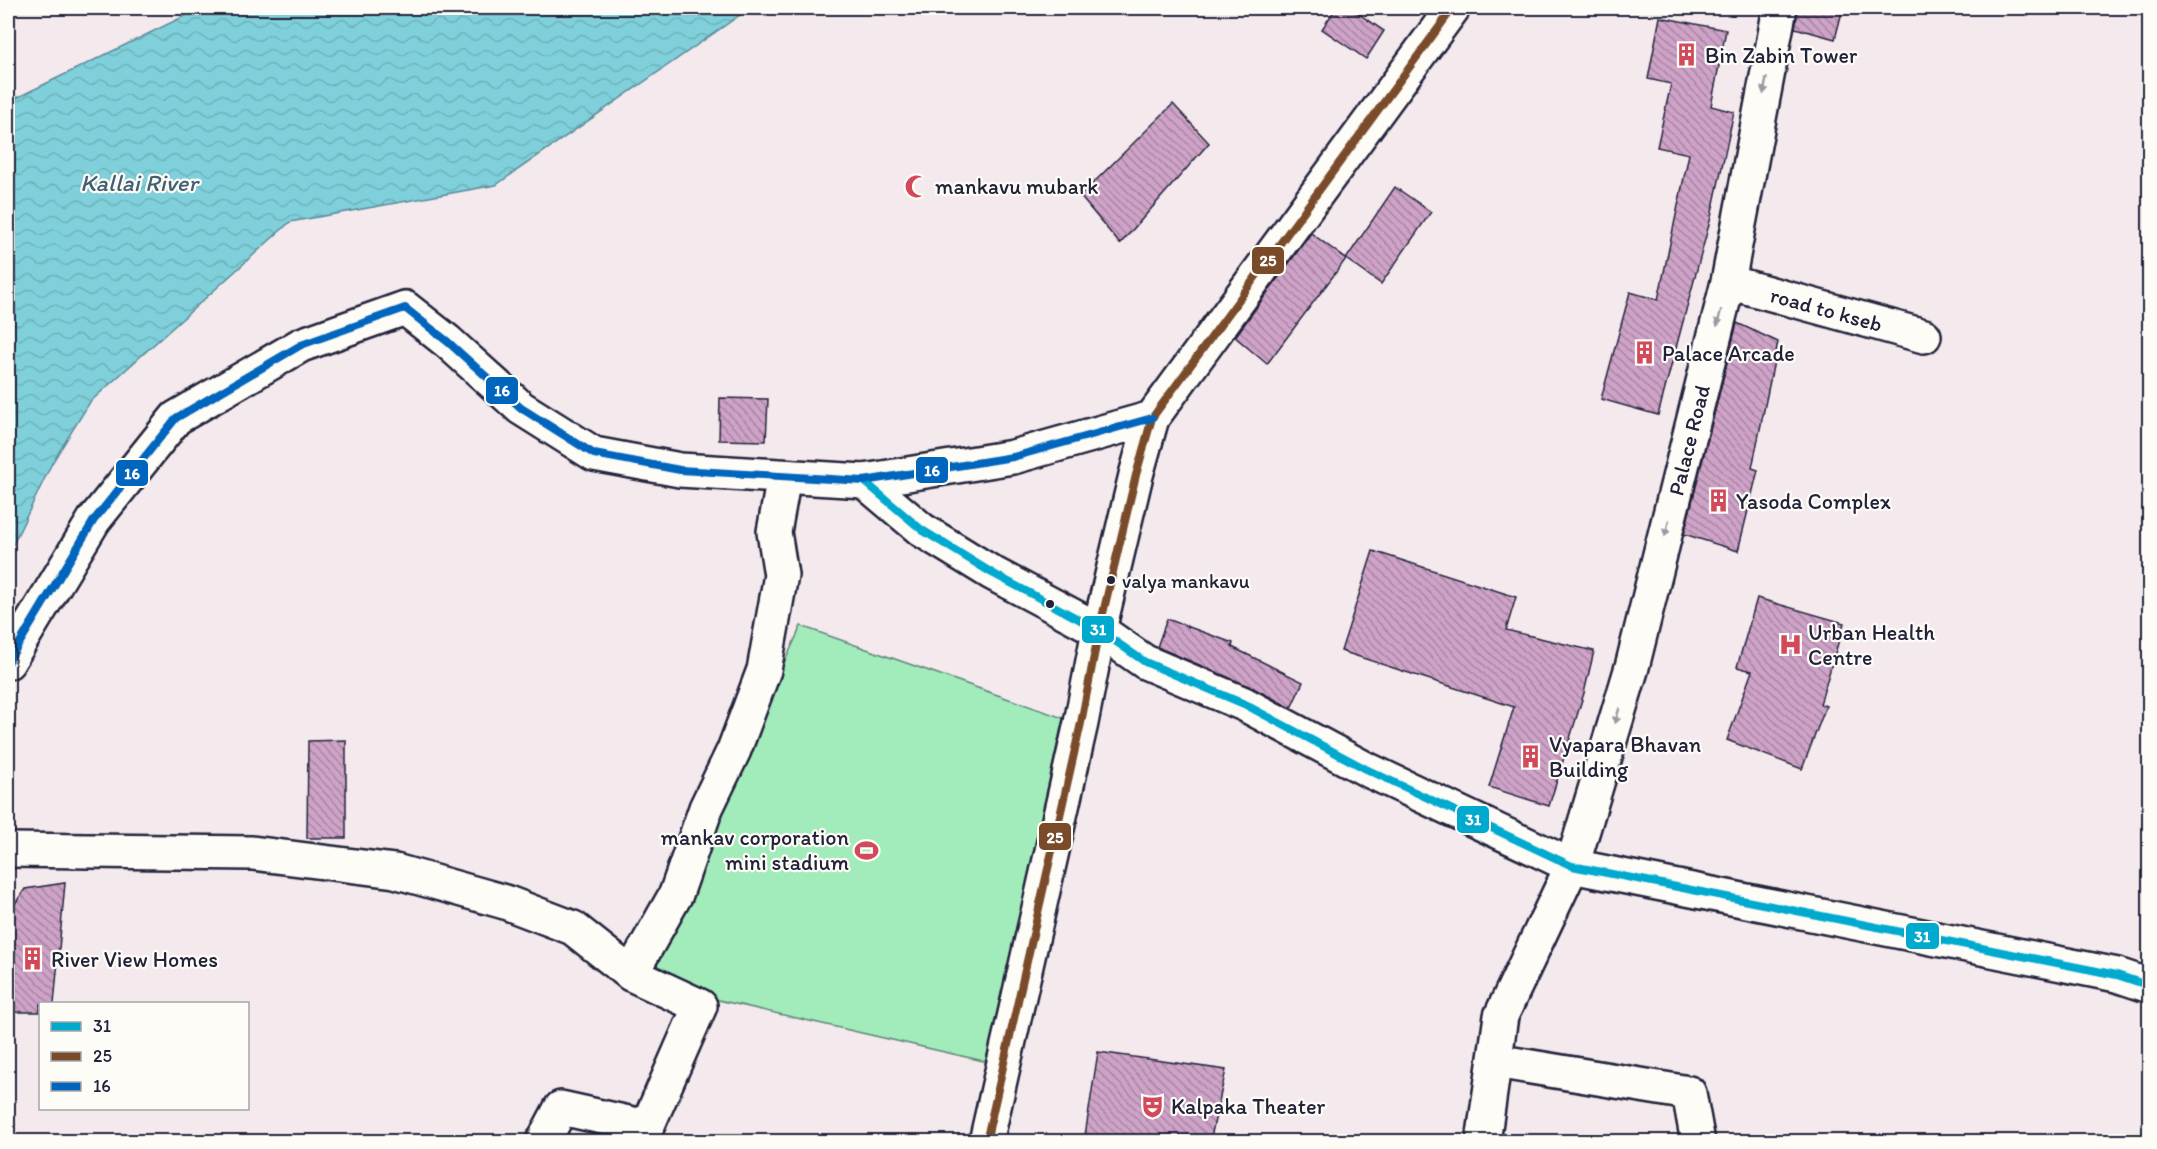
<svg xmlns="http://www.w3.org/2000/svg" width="2157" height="1149" font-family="Itim,sans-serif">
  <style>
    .garden { fill: #a2ebba; stroke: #62867a; stroke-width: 1.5 }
    .water { fill: url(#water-waves); stroke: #5a8a9a; stroke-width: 1.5 }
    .building { fill: url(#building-back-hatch); stroke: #22223b; stroke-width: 1.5 }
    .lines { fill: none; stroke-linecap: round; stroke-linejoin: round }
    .street-casing { stroke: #22223b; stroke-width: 38 }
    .secondary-casing { stroke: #22223b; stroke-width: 38 }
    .street { stroke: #fdfcf7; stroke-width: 33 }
    .secondary { stroke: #fdfcf7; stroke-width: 33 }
    .bus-1-casing { stroke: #fdfcf7; stroke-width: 12 }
    .bus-2-casing { stroke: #fdfcf7; stroke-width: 12 }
    .bus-3-casing { stroke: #fdfcf7; stroke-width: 12 }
    .bus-1 { stroke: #00a9ce; stroke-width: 8 }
    .bus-2 { stroke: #7a4b2a; stroke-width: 8 }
    .bus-3 { stroke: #0065bd; stroke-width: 8 }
    .oneway { fill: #9a9aa2 }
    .bus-dot { fill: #22223b; stroke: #fdfcf7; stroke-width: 2 }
    .labels { text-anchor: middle; stroke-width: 4.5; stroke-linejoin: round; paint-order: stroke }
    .bus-label { font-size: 20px; fill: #22223b; stroke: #fdfcf7; text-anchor: start }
    .poi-label { font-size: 22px; fill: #22223b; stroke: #fdfcf7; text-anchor: start }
    .street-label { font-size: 22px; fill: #22223b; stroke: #fdfcf7 }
    .water-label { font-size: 24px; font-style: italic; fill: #435f73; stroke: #fdfcf7 }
    .line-badge { stroke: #fdfcf7; stroke-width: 2 }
    .badge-label { font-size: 16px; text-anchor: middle; font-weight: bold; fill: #fff }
  </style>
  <defs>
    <pattern id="water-waves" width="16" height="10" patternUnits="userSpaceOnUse" patternTransform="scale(1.5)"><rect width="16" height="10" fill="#7fd0da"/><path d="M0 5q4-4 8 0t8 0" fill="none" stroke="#6db2bc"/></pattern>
    <pattern id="building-back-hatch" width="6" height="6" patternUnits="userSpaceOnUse" patternTransform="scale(1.5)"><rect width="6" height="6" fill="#cea3c7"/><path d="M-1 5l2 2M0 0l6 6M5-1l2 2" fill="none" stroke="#a784a3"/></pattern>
  </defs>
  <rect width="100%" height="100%" fill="#f4eaed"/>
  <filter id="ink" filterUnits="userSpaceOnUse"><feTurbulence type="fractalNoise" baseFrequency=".0167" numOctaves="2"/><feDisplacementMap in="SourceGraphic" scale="12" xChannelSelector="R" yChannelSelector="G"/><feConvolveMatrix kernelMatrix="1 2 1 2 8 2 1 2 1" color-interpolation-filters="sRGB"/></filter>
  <g filter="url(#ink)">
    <path class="garden" d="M801,626L1063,718L988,1062L640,982Z"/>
    <path class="water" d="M201,8H750L496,185L290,222L90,402L52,463L8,555V102Z"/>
    <g class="building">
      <path d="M1336,8H1350L1384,31L1366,59L1322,29Z"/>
      <path d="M1798,8H1843L1835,39L1795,28Z"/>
      <path d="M1660,17L1726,30L1711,106L1734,112L1711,217L1658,415L1601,399L1630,292L1658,300L1689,154L1657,147L1671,84L1648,79Z"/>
      <path d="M1173,104L1209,143L1120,244L1080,196Z"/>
      <path d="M1395,187L1431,212L1381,284L1346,259Z"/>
      <path d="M1311,233L1346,259L1267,364L1235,337Z"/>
      <path d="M1737,323L1778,342L1752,468L1758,470L1738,551L1684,534Z"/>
      <path d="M720,398L768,399L766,441L719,440Z"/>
      <path d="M1373,551L1516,597L1506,630L1594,651L1584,693L1549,806L1489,787L1514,707L1341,651Z"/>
      <path d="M1757,598L1844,623L1820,704L1826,706L1802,769L1727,740L1752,671L1737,667Z"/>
      <path d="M1167,619L1233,643L1232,647L1303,682L1291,708L1251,687L1157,647Z"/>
      <path d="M346,740V838H307L308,741Z"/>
      <path d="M65,883L54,1004H40V1012H8V914L25,889Z"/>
      <path d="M1098,1052L1226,1070L1210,1142H1084Z"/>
    </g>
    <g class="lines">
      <defs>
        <g id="street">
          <path id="s1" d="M1728,282L1924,336"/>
          <path d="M8,850L252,853L395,871L505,902L573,928L631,974L676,894L706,808L734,750L764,670L781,575L774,532L784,477"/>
          <path d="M1572,866L2117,975L2150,986"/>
          <path d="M1495,1061L1689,1093L1698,1142"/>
          <path d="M543,1142L561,1108L647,1127L700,1006L631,974"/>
          <path d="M986,1142L1081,723L1099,630L1136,475L1152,418"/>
          <path id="s2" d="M1483,1142L1501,1016L1572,866L1632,667L1728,282L1780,8"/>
        </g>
        <g id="secondary">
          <path d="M864,481L922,530L992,573L1099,630L1145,662L1244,704L1366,769L1572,866"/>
          <path d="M8,662L94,520L176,418L301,345L405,308L448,342L521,408L594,454L680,470L864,481L1013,457L1152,418L1453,8"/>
        </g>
      </defs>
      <use href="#street" class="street-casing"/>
      <use href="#secondary" class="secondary-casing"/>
      <use href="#street" class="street"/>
      <use href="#secondary" class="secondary"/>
      <defs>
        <path id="bus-1" d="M864,481L922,530L992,573L1099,630L1145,662L1244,704L1366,769L1572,866L2117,975L2150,986"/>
        <path id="bus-2" d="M986,1142L1081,723L1099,630L1136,475L1152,418L1453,8"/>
        <path id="bus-3" d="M8,662L94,520L176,418L301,345L405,308L448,342L521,408L594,454L680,470L864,481L1013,457L1152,418"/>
      </defs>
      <use href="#bus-1" class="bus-1-casing"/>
      <use href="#bus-2" class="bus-2-casing"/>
      <use href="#bus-3" class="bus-3-casing"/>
      <use href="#bus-1" class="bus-1"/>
      <use href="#bus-2" class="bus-2"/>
      <use href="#bus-3" class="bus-3"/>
    </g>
    <defs><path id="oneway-solid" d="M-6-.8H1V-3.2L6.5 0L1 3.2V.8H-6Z" transform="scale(1.5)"/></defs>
    <g class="oneway">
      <use href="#oneway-solid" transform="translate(1765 86) rotate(101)"/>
      <use href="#oneway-solid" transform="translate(1719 318) rotate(104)"/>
      <use href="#oneway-solid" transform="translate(1667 528) rotate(104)"/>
      <use href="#oneway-solid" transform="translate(1617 716) rotate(107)"/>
    </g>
  </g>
  <defs>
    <symbol id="building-bare" viewBox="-9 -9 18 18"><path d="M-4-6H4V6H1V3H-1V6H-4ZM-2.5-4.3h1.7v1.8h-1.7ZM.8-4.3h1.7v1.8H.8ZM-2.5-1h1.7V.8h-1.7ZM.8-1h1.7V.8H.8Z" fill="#d1495b" stroke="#fdfcf7" stroke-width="2.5" paint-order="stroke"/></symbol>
    <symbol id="mosque-bare" viewBox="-9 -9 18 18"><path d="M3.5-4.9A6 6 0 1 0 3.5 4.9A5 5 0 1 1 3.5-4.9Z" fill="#d1495b" stroke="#fdfcf7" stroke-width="2.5" paint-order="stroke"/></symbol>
    <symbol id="hospital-bare" viewBox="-9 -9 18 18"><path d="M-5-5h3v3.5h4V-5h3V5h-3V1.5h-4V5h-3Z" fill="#d1495b" stroke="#fdfcf7" stroke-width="2.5" paint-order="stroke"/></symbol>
    <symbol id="stadium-bare" viewBox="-9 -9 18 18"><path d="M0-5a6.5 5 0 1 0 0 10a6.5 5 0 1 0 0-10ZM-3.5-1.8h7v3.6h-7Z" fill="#d1495b" stroke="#fdfcf7" stroke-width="2.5" paint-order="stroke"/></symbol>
    <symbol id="theatre-bare" viewBox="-9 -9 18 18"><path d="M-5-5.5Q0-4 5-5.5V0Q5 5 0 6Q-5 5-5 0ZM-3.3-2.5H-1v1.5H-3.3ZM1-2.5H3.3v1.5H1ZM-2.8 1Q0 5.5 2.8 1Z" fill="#d1495b" stroke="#fdfcf7" stroke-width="2.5" paint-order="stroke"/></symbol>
  </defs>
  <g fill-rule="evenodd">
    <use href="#building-bare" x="1670" y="38" width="33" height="33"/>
    <use href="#mosque-bare" x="900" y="170" width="33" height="33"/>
    <use href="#building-bare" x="1628" y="336" width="33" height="33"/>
    <use href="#building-bare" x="1702" y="484" width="33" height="33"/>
    <use href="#hospital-bare" x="1774" y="628" width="33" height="33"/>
    <use href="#building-bare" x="1514" y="740" width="33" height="33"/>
    <use href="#stadium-bare" x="850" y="834" width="33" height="33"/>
    <use href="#building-bare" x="16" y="942" width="33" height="33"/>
    <use href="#theatre-bare" x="1136" y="1090" width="33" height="33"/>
  </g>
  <g class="bus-dot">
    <circle cx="1111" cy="580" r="5"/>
    <circle cx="1050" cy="604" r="5"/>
  </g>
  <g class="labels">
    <g class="bus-label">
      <text x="1122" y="588">valya mankavu</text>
    </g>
    <g class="poi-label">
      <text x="1705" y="63">Bin Zabin Tower</text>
      <text x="935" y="194">mankavu mubark</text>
      <text x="1662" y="361">Palace Arcade</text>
      <text x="1736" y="509">Yasoda Complex</text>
      <text x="1808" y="640">Urban Health<tspan x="1808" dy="25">Centre</tspan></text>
      <text x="1549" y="752">Vyapara Bhavan<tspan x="1549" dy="25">Building</tspan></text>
      <text x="849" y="845" text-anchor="end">mankav corporation<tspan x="849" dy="25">mini stadium</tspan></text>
      <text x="51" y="967">River View Homes</text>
      <text x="1171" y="1114">Kalpaka Theater</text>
    </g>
    <g class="street-label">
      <text dy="8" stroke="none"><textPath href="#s1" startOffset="102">road to kseb</textPath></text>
      <text dy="8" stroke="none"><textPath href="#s2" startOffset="735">Palace Road</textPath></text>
    </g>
    <g class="water-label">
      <text x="139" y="191">Kallai River</text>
    </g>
  </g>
  <g class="line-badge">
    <rect x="1251" y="246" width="34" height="29" rx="6" fill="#7a4b2a"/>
    <rect x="485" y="376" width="34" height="29" rx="6" fill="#0065bd"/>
    <rect x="915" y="456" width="34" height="28" rx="6" fill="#0065bd"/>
    <rect x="115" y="459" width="34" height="28" rx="6" fill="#0065bd"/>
    <rect x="1081" y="615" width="34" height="29" rx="6" fill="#00a9ce"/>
    <rect x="1456" y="805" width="34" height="29" rx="6" fill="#00a9ce"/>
    <rect x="1038" y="822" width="34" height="29" rx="6" fill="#7a4b2a"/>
    <rect x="1905" y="922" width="35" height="28" rx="6" fill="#00a9ce"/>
  </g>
  <g class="badge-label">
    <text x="1268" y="266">25</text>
    <text x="502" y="396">16</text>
    <text x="932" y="476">16</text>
    <text x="132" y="479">16</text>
    <text x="1098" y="635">31</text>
    <text x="1473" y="825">31</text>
    <text x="1055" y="843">25</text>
    <text x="1922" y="942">31</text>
  </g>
  <rect width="2157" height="1149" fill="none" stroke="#fdfcf7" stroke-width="30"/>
  <rect x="15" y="15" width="2127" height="1119" fill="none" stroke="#22223b" stroke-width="2" filter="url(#ink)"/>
  <rect x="39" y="1002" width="210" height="108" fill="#fdfcf7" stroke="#a5a5ac" stroke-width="1.5"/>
  <rect x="51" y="1022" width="30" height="9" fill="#00a9ce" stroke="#a5a5ac" stroke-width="1.5"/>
  <text x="93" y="1032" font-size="18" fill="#22223b">31</text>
  <rect x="51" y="1052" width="30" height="9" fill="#7a4b2a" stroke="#a5a5ac" stroke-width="1.5"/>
  <text x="93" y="1062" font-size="18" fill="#22223b">25</text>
  <rect x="51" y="1082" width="30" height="9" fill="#0065bd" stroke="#a5a5ac" stroke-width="1.5"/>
  <text x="93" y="1092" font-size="18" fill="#22223b">16</text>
</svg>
